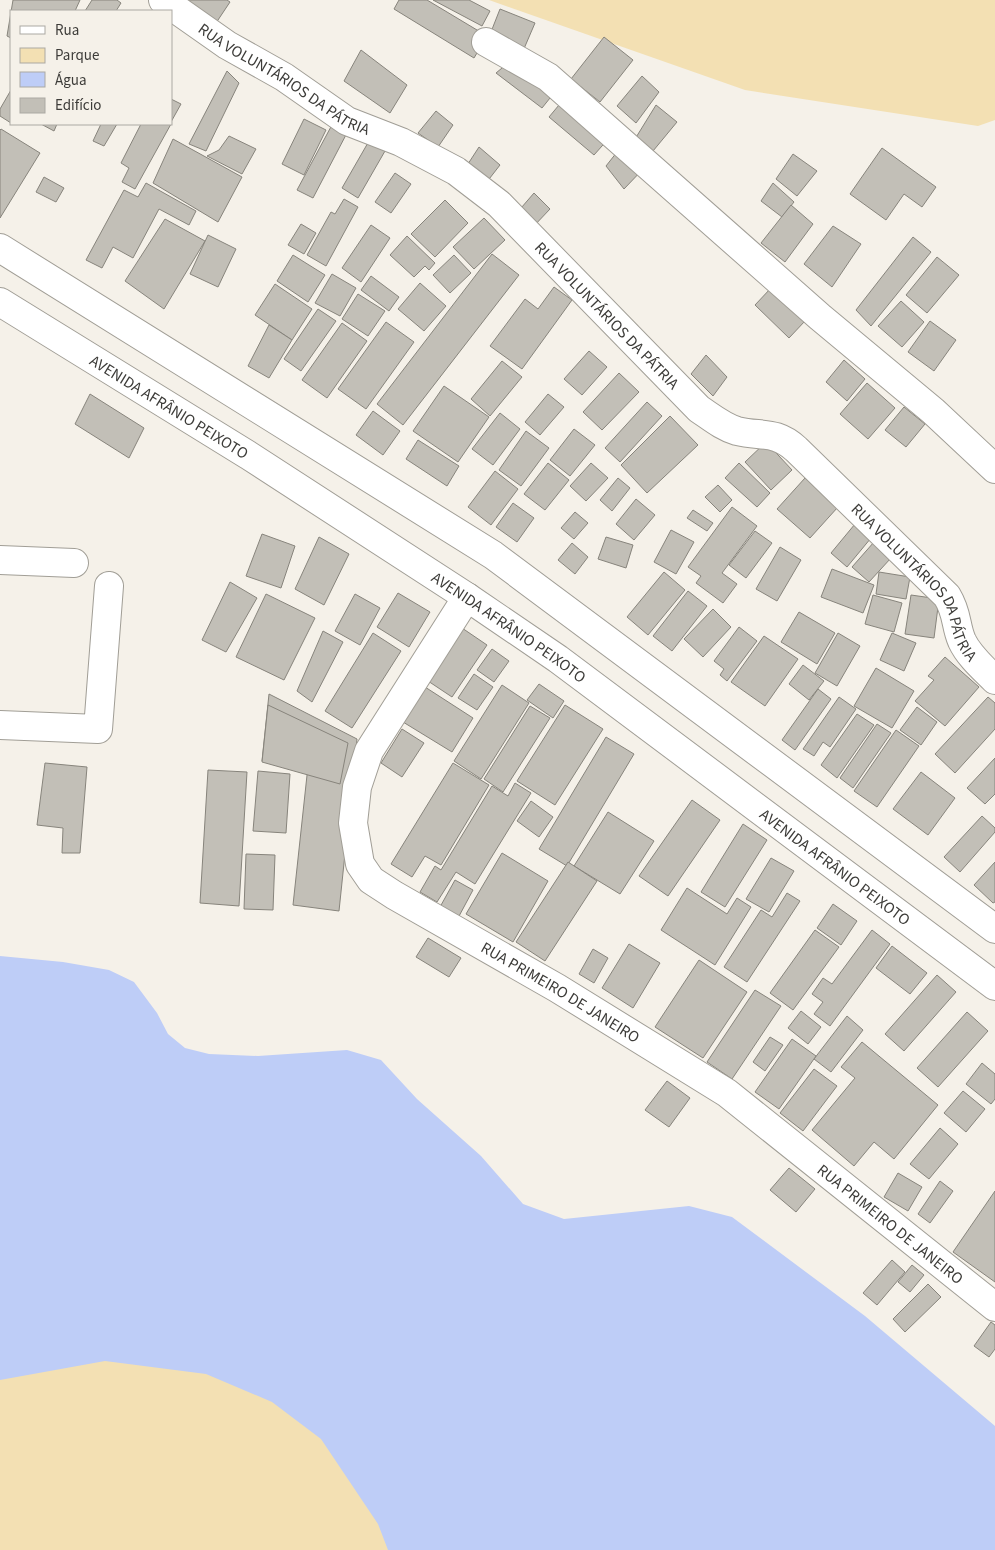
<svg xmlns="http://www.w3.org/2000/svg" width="995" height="1550" font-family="'Source Sans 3',sans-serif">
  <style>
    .green { fill: #f3e0b3 }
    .water { fill: #becdf7 }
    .building { fill: #c2bfb7; stroke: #87847c }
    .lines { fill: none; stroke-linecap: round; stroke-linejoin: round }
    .minor-casing { stroke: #a19e96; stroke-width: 30 }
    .major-casing { stroke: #a19e96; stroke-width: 30 }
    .minor { stroke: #fff; stroke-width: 28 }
    .major { stroke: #fff; stroke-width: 28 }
    .labels { text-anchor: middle; stroke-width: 4; stroke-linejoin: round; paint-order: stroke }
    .street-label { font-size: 16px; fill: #3d3c39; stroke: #f5f1e9 }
  </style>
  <rect width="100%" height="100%" fill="#f5f1e9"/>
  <g class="green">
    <path d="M489,0H995V120L978,126L745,90Z"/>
    <path d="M140,1282L482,1550H0V1314Z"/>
  </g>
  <path class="water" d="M0,956L63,962L109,970L134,982L157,1013L168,1034L185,1048L209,1054L258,1056L347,1050L381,1060L417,1099L481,1156L523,1204L564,1219L689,1206L732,1217L865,1316L995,1426V1550H388L378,1524L321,1439L272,1402L206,1374L105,1361L0,1380Z"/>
  <g class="building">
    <path d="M13,0H80L75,11H11V38L7,36Z"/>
    <path d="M92,0H117L121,3L116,11H85Z"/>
    <path d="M182,0H227L230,2L216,23Z"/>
    <path d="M399,0H427L487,36L474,58L394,9Z"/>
    <path d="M433,0H469L490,11L482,26Z"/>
    <path d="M500,9L535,23L523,51L489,37Z"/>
    <path d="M604,37L633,60L600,102L571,79Z"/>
    <path d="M361,50L407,85L390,113L344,81Z"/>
    <path d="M508,63L554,93L542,108L496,73Z"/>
    <path d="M227,71L239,83L206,151L189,144Z"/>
    <path d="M642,76L659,92L636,123L617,106Z"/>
    <path d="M11,90V123L0,116V109Z"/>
    <path d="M171,99L181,104L171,122Z"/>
    <path d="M564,99L610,137L594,155L549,117Z"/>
    <path d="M656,105L677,122L653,151L635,139Z"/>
    <path d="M436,111L453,125L438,147L418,133Z"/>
    <path d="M304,119L326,130L304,175L282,164Z"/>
    <path d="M333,123L348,131L313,198L297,190Z"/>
    <path d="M41,124H57L54,131Z"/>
    <path d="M101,124H117L104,146L93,141Z"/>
    <path d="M141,124H171L135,189L122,182L129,168L121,163Z"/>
    <path d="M1,129L40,153L0,218V130Z"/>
    <path d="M229,136L256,149L242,174L207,156L219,150Z"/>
    <path d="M173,139L242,177L218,222L153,183Z"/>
    <path d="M369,141L385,151L358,198L342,188Z"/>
    <path d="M479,147L500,165L486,183L466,167Z"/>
    <path d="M621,147L645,167L624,189L606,166Z"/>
    <path d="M882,148L936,187L922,207L904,194L886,220L850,194Z"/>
    <path d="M793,154L817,171L797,196L776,179Z"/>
    <path d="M395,173L411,184L391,213L375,202Z"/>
    <path d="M44,177L64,188L56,202L36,192Z"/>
    <path d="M146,183L196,211L189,225L159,209L133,258L113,247L102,268L86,260L124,190L138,197Z"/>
    <path d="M773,183L794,202L782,217L761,201Z"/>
    <path d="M534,193L550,209L532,228L515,215Z"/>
    <path d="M344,199L358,207L326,266L307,255L331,212L335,214Z"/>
    <path d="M445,200L468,223L435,257L411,234Z"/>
    <path d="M791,205L813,224L785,262L761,243Z"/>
    <path d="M484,218L505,240L474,269L453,247Z"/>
    <path d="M165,219L205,241L164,309L125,281Z"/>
    <path d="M301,224L316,233L304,254L288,245Z"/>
    <path d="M371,225L390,238L361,282L342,268Z"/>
    <path d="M833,226L861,244L832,287L804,264Z"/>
    <path d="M208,235L236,249L218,287L190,274Z"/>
    <path d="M407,236L435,263L429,270L425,266L414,277L390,255Z"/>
    <path d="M913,237L931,252L871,326L856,310Z"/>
    <path d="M492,254L519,275L403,425L377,404Z"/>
    <path d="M293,255L325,275L308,302L277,281Z"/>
    <path d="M454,255L471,273L450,293L433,275Z"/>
    <path d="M937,257L959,275L927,313L906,295Z"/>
    <path d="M332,274L356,288L340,316L315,303Z"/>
    <path d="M371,276L399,297L389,311L361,290Z"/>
    <path d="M420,283L446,306L424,331L398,309Z"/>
    <path d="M275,284L312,309L292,340L255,315Z"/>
    <path d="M554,287L572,300L522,369L490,346L525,299L538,309Z"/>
    <path d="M771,288L805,321L789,338L755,305Z"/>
    <path d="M358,294L385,311L368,336L342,319Z"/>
    <path d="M901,301L924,322L902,347L878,326Z"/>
    <path d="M318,309L336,321L301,371L284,359Z"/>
    <path d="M930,321L956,340L934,371L908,352Z"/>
    <path d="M386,322L414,342L366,409L338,389Z"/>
    <path d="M342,323L367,341L327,398L302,380Z"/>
    <path d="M269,325L292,340L269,378L248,366Z"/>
    <path d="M589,351L607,367L582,395L564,379Z"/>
    <path d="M706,355L727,377L713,396L691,374Z"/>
    <path d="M844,360L865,379L847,401L826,382Z"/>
    <path d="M502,361L522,377L490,416L471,399Z"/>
    <path d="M619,373L639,392L602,430L583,412Z"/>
    <path d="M867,383L895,408L868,439L840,414Z"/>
    <path d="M444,386L489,417L458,462L413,431Z"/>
    <path d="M90,394L144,428L129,458L75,424Z"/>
    <path d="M548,394L564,407L540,435L525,422Z"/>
    <path d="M647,402L662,416L620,462L605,448Z"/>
    <path d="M904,407L925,424L906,447L885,430Z"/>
    <path d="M373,411L400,431L383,455L356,435Z"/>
    <path d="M500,413L520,429L493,465L472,449Z"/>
    <path d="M670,416L698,445L647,493L621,465Z"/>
    <path d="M574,429L595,445L570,476L550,460Z"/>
    <path d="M526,431L549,448L521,486L499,470Z"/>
    <path d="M418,440L459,466L447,486L406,459Z"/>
    <path d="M766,442L792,470L771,490L745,462Z"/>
    <path d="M548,463L569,480L545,510L524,494Z"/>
    <path d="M591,463L608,478L586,501L570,486Z"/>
    <path d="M739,463L770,493L757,507L725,478Z"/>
    <path d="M495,471L518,489L491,525L468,507Z"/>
    <path d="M618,478L630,488L612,511L600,500Z"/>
    <path d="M805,478L838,507L810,538L777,509Z"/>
    <path d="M718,485L732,500L720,512L705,497Z"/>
    <path d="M636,499L655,515L634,540L616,524Z"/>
    <path d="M513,503L534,518L517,542L496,527Z"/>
    <path d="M732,507L757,526L722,573L737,584L723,603L696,583L701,576L688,567Z"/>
    <path d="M693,510L713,523L707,531L687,518Z"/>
    <path d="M575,512L588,523L574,539L561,528Z"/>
    <path d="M855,524L871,538L847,567L831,553Z"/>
    <path d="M671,530L694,542L676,574L654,562Z"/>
    <path d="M755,531L772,543L746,578L729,565Z"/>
    <path d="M262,534L295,546L281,588L246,576Z"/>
    <path d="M319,537L349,554L324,605L295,589Z"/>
    <path d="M606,537L633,545L626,568L598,559Z"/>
    <path d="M874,542L891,558L869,582L852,567Z"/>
    <path d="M572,543L588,557L575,574L558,560Z"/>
    <path d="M780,547L801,560L777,601L756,589Z"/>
    <path d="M832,569L874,585L863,613L821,597Z"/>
    <path d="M664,572L685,590L648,635L627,617Z"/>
    <path d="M879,572L910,577L906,599L876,594Z"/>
    <path d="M230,582L257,598L226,652L202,640Z"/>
    <path d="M688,591L707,606L672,651L653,636Z"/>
    <path d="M398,593L430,612L409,647L377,627Z"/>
    <path d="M266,594L315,618L284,680L236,657Z"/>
    <path d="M355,594L380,608L360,645L335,631Z"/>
    <path d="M873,595L902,603L894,632L865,624Z"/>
    <path d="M911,595L939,599L934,638L905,634Z"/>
    <path d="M713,609L731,627L703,657L684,639Z"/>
    <path d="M799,612L835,633L817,664L781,642Z"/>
    <path d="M739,627L757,641L727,681L720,675L724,669L714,661Z"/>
    <path d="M462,628L487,645L452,697L428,681Z"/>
    <path d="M323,631L343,642L312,702L297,691Z"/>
    <path d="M373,633L401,651L352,728L325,711Z"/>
    <path d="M838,633L860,646L837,686L815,673Z"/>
    <path d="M892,633L916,643L904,671L880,660Z"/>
    <path d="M764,636L798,659L765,706L731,682Z"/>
    <path d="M492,649L509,661L494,682L477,670Z"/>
    <path d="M945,657L979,687L945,726L915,701L934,680L928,676Z"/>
    <path d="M803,665L824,681L809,700L789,684Z"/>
    <path d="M876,668L914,691L892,728L854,706Z"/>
    <path d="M474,674L493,687L477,710L458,698Z"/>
    <path d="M539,684L564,701L553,718L527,700Z"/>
    <path d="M502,685L529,703L481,779L454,761Z"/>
    <path d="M425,687L473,718L452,752L403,722Z"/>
    <path d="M818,689L831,699L795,750L782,740Z"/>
    <path d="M269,694L357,739L339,911L293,905L308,766L262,761Z"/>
    <path d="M839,697L856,709L830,747L823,742L814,756L803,749Z"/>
    <path d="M988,697L995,703V729L955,773L935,754Z"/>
    <path d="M268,705L348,743L340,784L262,762Z"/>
    <path d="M565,705L603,729L555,805L517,781Z"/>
    <path d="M530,706L550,718L503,792L484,779Z"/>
    <path d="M917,707L937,722L921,745L900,730Z"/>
    <path d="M857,714L874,725L837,778L821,765Z"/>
    <path d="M877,724L891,733L853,788L840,778Z"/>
    <path d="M402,729L424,743L402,777L381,763Z"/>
    <path d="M896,730L919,746L877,807L854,791Z"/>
    <path d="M606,737L634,754L567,866L539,849Z"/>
    <path d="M995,758V794L985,804L967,788Z"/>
    <path d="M45,763L87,767L80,853H62L63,828L37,825Z"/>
    <path d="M453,763L489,785L441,865L425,856L412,877L391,864Z"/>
    <path d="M208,770L247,772L239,906L200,903Z"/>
    <path d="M258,771L290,774L286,833L253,831Z"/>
    <path d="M921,772L955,798L928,835L893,809Z"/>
    <path d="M515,783L531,793L475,884L456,872L437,902L420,892L435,866L441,870L492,786L508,796Z"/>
    <path d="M692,800L720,820L668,896L639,876Z"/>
    <path d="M531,801L553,817L539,837L517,821Z"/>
    <path d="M608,812L654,841L620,894L574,866Z"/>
    <path d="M982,816L995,828V832L960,872L944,857Z"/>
    <path d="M743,824L767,840L725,907L701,892Z"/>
    <path d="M502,853L548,881L513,942L466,914Z"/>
    <path d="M246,854L275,855L273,910L244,909Z"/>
    <path d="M771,858L794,871L769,912L746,899Z"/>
    <path d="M568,862L597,881L545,961L516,942Z"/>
    <path d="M995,862V902L993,903L974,885Z"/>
    <path d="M455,880L473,890L458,918L440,907Z"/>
    <path d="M687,888L727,914L737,898L751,907L715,965L661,930Z"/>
    <path d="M787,893L800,901L747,982L724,967L761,910L772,917Z"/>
    <path d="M833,904L857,921L841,945L817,928Z"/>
    <path d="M815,930L839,947L793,1010L770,993Z"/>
    <path d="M872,930L890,944L830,1026L814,1014L823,1002L812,994L823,978L832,984Z"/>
    <path d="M428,938L461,958L449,977L416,957Z"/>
    <path d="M629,944L660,963L633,1008L602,988Z"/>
    <path d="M892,946L927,973L910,994L876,968Z"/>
    <path d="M593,949L608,958L594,983L579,974Z"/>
    <path d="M699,960L747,992L703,1058L655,1027Z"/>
    <path d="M937,975L956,992L904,1051L885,1034Z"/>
    <path d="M755,990L781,1006L732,1079L707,1062Z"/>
    <path d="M801,1011L821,1027L808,1044L788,1028Z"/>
    <path d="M967,1012L988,1031L938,1087L917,1068Z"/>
    <path d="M847,1016L863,1030L831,1072L814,1059Z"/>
    <path d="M770,1037L783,1045L765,1071L753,1062Z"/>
    <path d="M792,1039L816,1056L779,1109L755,1092Z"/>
    <path d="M862,1042L938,1105L894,1159L874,1142L854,1166L812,1130L855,1078L841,1067Z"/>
    <path d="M982,1063L995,1074V1099L991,1104L966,1084Z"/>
    <path d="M814,1069L837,1086L803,1131L780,1113Z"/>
    <path d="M667,1081L690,1098L669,1127L645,1110Z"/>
    <path d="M963,1091L985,1109L966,1132L944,1113Z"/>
    <path d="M940,1128L958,1144L929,1179L910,1164Z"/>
    <path d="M789,1168L815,1189L796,1212L770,1190Z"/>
    <path d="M898,1173L922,1187L908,1211L884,1197Z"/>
    <path d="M940,1181L953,1191L930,1223L918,1214Z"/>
    <path d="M995,1191V1282L953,1252Z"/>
    <path d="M892,1260L905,1272L877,1305L863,1293Z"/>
    <path d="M912,1265L924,1275L910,1292L898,1282Z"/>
    <path d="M928,1284L941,1297L905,1332L893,1319Z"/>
    <path d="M991,1322L995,1325V1349L989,1357L974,1346Z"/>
  </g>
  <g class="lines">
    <defs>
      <g id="minor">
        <path id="s1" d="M163,0L227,45L284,77L347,121L401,142L456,171L499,204L699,409C711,417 723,427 737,431C761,437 775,430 796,449L947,596C958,614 955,625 962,641C969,656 983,668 995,680"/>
        <path d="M486,42L548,77L820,317L933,411L995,469"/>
        <path d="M0,560L74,563"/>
        <path id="s2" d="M467,597L369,751L357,787L353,823L360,864L371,880L394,895L557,988L727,1093L995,1307"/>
        <path d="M0,725L98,729L109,586"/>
      </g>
      <g id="major">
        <path d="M0,248L493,555L995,929"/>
        <path id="s3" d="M0,302L248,455L467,597L558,659L995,986"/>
      </g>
    </defs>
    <use href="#minor" class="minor-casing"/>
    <use href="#major" class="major-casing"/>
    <use href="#minor" class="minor"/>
    <use href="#major" class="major"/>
  </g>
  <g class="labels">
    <g class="street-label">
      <text dy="6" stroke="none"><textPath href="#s1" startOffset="145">RUA VOLUNTÁRIOS DA PÁTRIA</textPath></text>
      <text dy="6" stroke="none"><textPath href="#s1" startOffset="550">RUA VOLUNTÁRIOS DA PÁTRIA</textPath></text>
      <text dy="6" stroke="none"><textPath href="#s3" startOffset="199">AVENIDA AFRÂNIO PEIXOTO</textPath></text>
      <text dy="6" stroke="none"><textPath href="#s1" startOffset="969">RUA VOLUNTÁRIOS DA PÁTRIA</textPath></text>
      <text dy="6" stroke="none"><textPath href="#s3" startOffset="604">AVENIDA AFRÂNIO PEIXOTO</textPath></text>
      <text dy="6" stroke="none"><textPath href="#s3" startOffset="1009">AVENIDA AFRÂNIO PEIXOTO</textPath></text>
      <text dy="6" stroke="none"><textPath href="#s2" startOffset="538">RUA PRIMEIRO DE JANEIRO</textPath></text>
      <text dy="6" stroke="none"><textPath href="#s2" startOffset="942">RUA PRIMEIRO DE JANEIRO</textPath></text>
    </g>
  </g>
  <rect x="10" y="10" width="162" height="115" fill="#f5f1e9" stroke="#aba9a3"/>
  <rect x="20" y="26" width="25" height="8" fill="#ffffff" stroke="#aba9a3"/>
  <text x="55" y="35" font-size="15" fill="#3d3c39">Rua</text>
  <rect x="20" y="48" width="25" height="15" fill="#f3e0b3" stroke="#aba9a3"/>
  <text x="55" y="60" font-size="15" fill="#3d3c39">Parque</text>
  <rect x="20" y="72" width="25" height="15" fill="#becdf7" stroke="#aba9a3"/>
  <text x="55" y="85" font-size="15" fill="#3d3c39">Água</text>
  <rect x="20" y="98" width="25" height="15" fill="#c2bfb7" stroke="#aba9a3"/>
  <text x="55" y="110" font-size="15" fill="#3d3c39">Edifício</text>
</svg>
